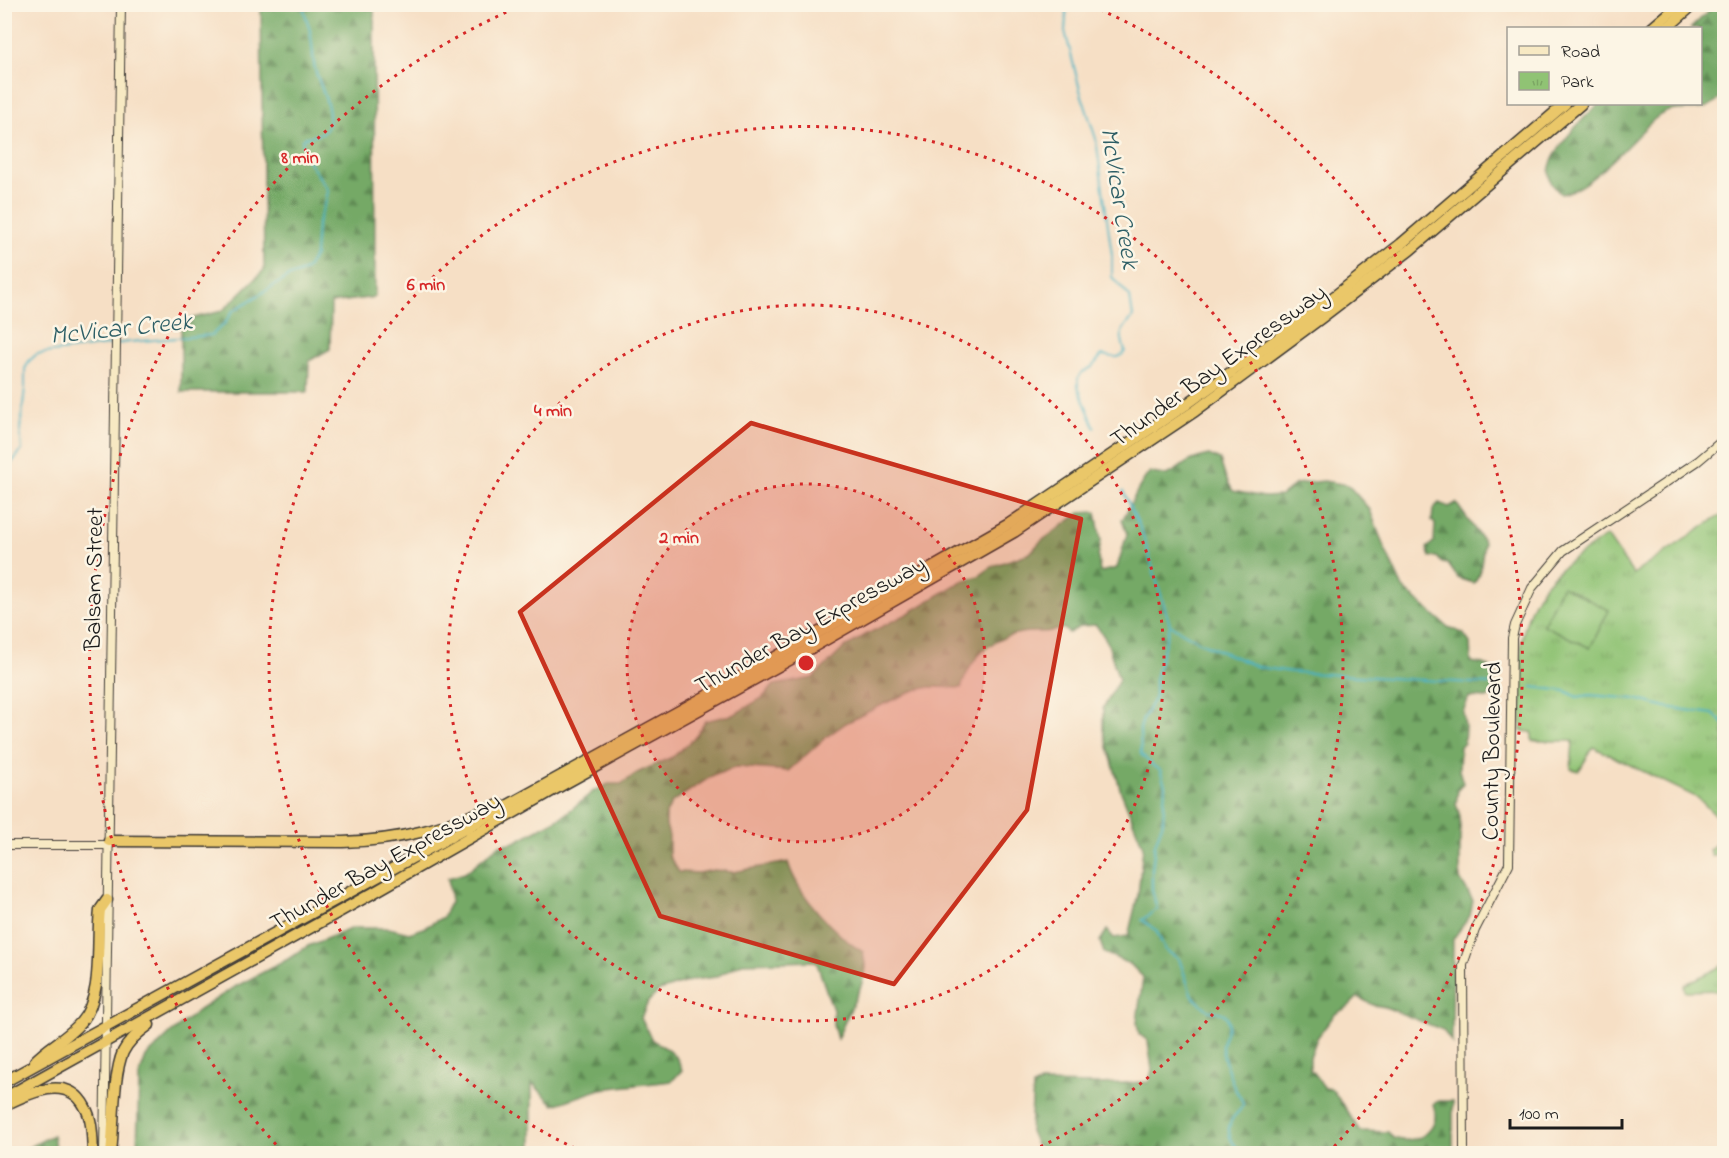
<svg xmlns="http://www.w3.org/2000/svg" width="1729" height="1158" font-family="'Indie Flower',sans-serif">
  <style>
    .forest { fill: url(#forest-firs); stroke: #486241; stroke-width: 1.5 }
    .park { fill: url(#park-tufts); stroke: #567048; stroke-width: 1.5 }
    .pitch { fill: #90c374; stroke: #567048; stroke-width: 1.5 }
    .lines { fill: none; stroke-linecap: round; stroke-linejoin: round }
    .stream { stroke: #43b0c1; stroke-width: 2 }
    .secondary-casing { stroke: #3d3935; stroke-width: 10 }
    .highway-casing { stroke: #3d3935; stroke-width: 13 }
    .secondary { stroke: #f7e9c3; stroke-width: 8 }
    .highway { stroke: #eac769; stroke-width: 10 }
    .marked { fill: #c8321e; fill-opacity: 0.2; stroke: #c8321e; stroke-width: 4.5; stroke-linejoin: round }
    .ring { fill: none; stroke: #d62828; stroke-width: 3; stroke-dasharray: 3 6 }
    .labels { text-anchor: middle; stroke-width: 5; stroke-linejoin: round; paint-order: stroke }
    .street-label { font-size: 24px; fill: #1c1c1c; stroke: #fcf5e5 }
    .water-label { font-size: 26px; font-style: italic; fill: #2e5f66; stroke: #fcf5e5 }
    .centre { fill: #d62828; stroke: #fcf5e5; stroke-width: 3 }
    .ring-label { font-size: 18px; text-anchor: middle; font-weight: bold; fill: #d62828; stroke: #fcf5e5; stroke-width: 5; stroke-linejoin: round; paint-order: stroke }
  </style>
  <defs>
    <pattern id="forest-firs" width="22" height="20" patternUnits="userSpaceOnUse" patternTransform="scale(1.5)"><rect width="22" height="20" fill="#74a966"/><path d="M5 1l3.5 6h-7zM16 11l3.5 6h-7z" fill="#5e8953"/></pattern>
    <pattern id="park-tufts" width="24" height="20" patternUnits="userSpaceOnUse" patternTransform="scale(1.5)"><rect width="24" height="20" fill="#90c374"/><path d="M3 7l-1-3M5 7V3M7 7l1-3M15 17l-1-3M17 17v-4M19 17l1-3" fill="none" stroke="#7ca764"/></pattern>
  </defs>
  <rect width="100%" height="100%" fill="#fcf5e5"/>
  <filter id="ink" filterUnits="userSpaceOnUse"><feTurbulence type="fractalNoise" baseFrequency=".0167" numOctaves="2"/><feDisplacementMap in="SourceGraphic" scale="12" xChannelSelector="R" yChannelSelector="G"/><feConvolveMatrix kernelMatrix="1 2 1 2 8 2 1 2 1" color-interpolation-filters="sRGB"/></filter>
  <filter id="wash" filterUnits="userSpaceOnUse"><feTurbulence type="fractalNoise" baseFrequency=".008" numOctaves="4" result="noise"/><feDisplacementMap in="SourceGraphic" scale="24" xChannelSelector="R" yChannelSelector="G"/><feGaussianBlur stdDeviation="1.35" result="paint"/><feColorMatrix in="noise" values="0 0 0 0 0 0 0 0 0 0 0 0 0 0 0 0 0 1.4 0 .05"/><feComposite in="paint" operator="in"/></filter>
  <g filter="url(#wash)">
    <rect width="100%" height="100%" fill="#f6dfc5"/>
    <g class="forest">
      <path d="M261,5H374L375,297L331,303L330,349L309,361L308,392H181V321L222,311L264,270Z"/>
      <path d="M1715,5H1724V95C1719,99 1712,106 1705,108C1689,112 1672,105 1656,118C1632,138 1591,190 1561,194C1557,190 1551,185 1550,179C1543,157 1584,117 1599,104H1700V28H1691Z"/>
      <path d="M1209,455L1220,460L1225,476L1233,491L1264,497L1281,496L1296,484L1324,481L1348,485L1370,510L1384,547L1403,588L1448,627L1463,633L1470,643L1471,662L1483,664L1496,671L1491,695L1487,698L1469,697L1463,712L1465,727L1464,743L1460,746L1459,770L1463,783L1458,790L1456,804L1460,816V879L1473,901L1470,916L1453,939L1452,1043L1443,1030L1385,1007L1373,1005L1358,997L1348,1007L1335,1014L1317,1038L1310,1057V1069L1325,1088L1332,1089L1360,1131L1388,1132L1393,1138C1398,1139 1403,1141 1408,1140C1429,1138 1440,1123 1433,1104L1439,1101H1453V1153L1147,1154L1146,1148L1046,1149L1036,1145L1030,1131L1033,1087L1040,1083L1097,1084L1149,1082L1152,1070L1148,1041L1139,1034L1137,1022L1143,977L1130,964L1104,953L1100,941L1107,930L1114,938L1128,936L1138,895L1143,846L1121,792L1103,730V708L1119,680L1107,641L1096,625L1081,626L1069,633L1063,628C1046,635 1036,630 1021,633C988,639 971,658 961,688L931,687L915,690L884,704L846,723L825,738L788,771L737,767L712,776L672,802L666,814V825L669,836V856L679,872L699,873L714,870L733,872L788,862C797,894 835,935 863,952L866,969L861,986L837,1039L833,1025V1010L816,961L742,963L716,977L693,980L659,991L648,1002L641,1018L652,1040L669,1050L678,1060L682,1070L672,1081L601,1089L554,1105L532,1083V1153H137L139,1076L146,1057L172,1032L199,1010L233,988L288,959L308,946L353,928H389L409,933L424,928L443,917L451,901L448,878L465,873L499,845L515,842L563,816L594,791L608,784H621L637,773L674,756L696,736L705,721L735,714L762,698L774,685L813,678L843,649L865,635L907,614L962,581L979,576L993,566L1030,553L1040,542L1080,513L1096,512L1101,541L1098,557L1100,572L1117,568L1127,534L1122,520C1132,504 1137,486 1150,472C1169,478 1170,474 1186,463C1192,459 1202,457 1209,455Z"/>
      <path d="M1439,503L1449,507L1456,503L1484,542L1480,573L1474,583L1458,578L1448,564L1442,563L1437,557H1430L1427,548L1434,542L1435,524L1432,521L1433,509Z"/>
      <path d="M53,1135L56,1153H18Z"/>
    </g>
    <g class="park">
      <path d="M1724,513V824L1698,798L1593,747L1579,771L1571,769L1573,741H1532V732L1521,731V645C1531,583 1558,569 1607,536L1633,574Z"/>
      <path d="M1724,837V850L1712,856L1709,850Z"/>
      <path d="M1724,965V990L1685,991L1684,985Z"/>
    </g>
    <path class="pitch" d="M1562,586L1609,610L1590,648L1543,625Z"/>
    <g class="lines">
      <g class="stream">
        <path d="M1067,4L1065,31L1080,90L1096,139L1112,255V277L1130,297L1133,317C1120,332 1119,332 1125,351C1119,361 1112,356 1102,355L1092,367L1081,373L1078,378V387L1095,428"/>
        <path d="M4,472L22,450L20,429L25,388V369L29,361L37,354L130,342L212,335L225,323L233,311L288,277L306,270L315,255L317,225L326,201L328,190L305,156L302,139C309,135 323,136 327,128C335,112 319,85 315,69C312,55 313,41 309,27C307,19 304,14 303,4"/>
        <path d="M1123,491L1142,532L1170,625L1155,679V697L1143,719L1140,729L1141,754L1152,765L1160,770L1165,785L1163,822L1155,844L1152,870V890L1157,909L1142,920L1156,930L1165,950L1179,959L1192,996L1209,1011C1215,1011 1222,1011 1226,1016C1233,1025 1222,1037 1222,1047C1223,1059 1230,1076 1234,1087C1237,1093 1241,1097 1243,1104C1241,1111 1236,1113 1232,1119C1224,1132 1233,1145 1243,1154"/>
        <path d="M1170,625L1202,643L1258,667L1292,672L1489,684"/>
        <path d="M1532,687L1566,691L1577,697L1590,695L1635,699L1666,707L1713,714L1724,724"/>
      </g>
    </g>
  </g>
  <g filter="url(#ink)">
    <g class="lines">
      <defs>
        <g id="secondary">
          <path d="M4,845H108"/>
          <path d="M104,1154L121,4"/>
          <path d="M1464,1154L1463,965L1475,930L1509,864L1512,638L1515,625L1532,588L1563,551L1698,461L1724,439"/>
        </g>
        <g id="highway">
          <path d="M1652,28L1680,4"/>
          <path d="M1667,28L1694,4"/>
          <path d="M109,841L343,842C405,840 442,828 499,805"/>
          <path d="M35,1061C49,1046 68,1038 81,1022C104,996 96,943 100,910L107,900"/>
          <path d="M4,1082L723,687L1009,524L1187,404L1317,310L1401,244L1565,104"/>
          <path d="M4,1098L373,893L564,784L811,648L1014,532L1195,411L1321,318L1410,250L1581,104"/>
          <path d="M5,1105C29,1093 68,1074 85,1107C93,1120 92,1139 93,1154"/>
          <path d="M111,1154C114,1126 113,1074 123,1052C129,1040 139,1032 149,1025"/>
        </g>
      </defs>
      <use href="#secondary" class="secondary-casing"/>
      <use href="#highway" class="highway-casing"/>
      <use href="#secondary" class="secondary"/>
      <use href="#highway" class="highway"/>
    </g>
  </g>
  <path class="marked" d="M751,423L1081,519L1027,810L894,984L660,916L520,612Z"/>
  <circle cx="806" cy="663" r="179" fill="#d62828" fill-opacity=".12"/>
  <g class="ring">
    <circle cx="806" cy="663" r="179"/>
    <circle cx="806" cy="663" r="358"/>
    <path d="M583 1152A537 537 0 1 1 1029 1152"/>
    <path d="M282 1151A716 716 0 0 1 520 6M1092 6A716 716 0 0 1 1330 1151"/>
  </g>
  <g class="labels">
    <g class="street-label">
      <text transform="translate(1218 365) rotate(-36)" y="8">Thunder Bay Expressway</text>
      <text transform="translate(93 579) rotate(-89)" y="8">Balsam Street</text>
      <text transform="translate(810 624) rotate(-29)" y="8">Thunder Bay Expressway</text>
      <text transform="translate(1491 751) rotate(-89)" y="8">County Boulevard</text>
      <text transform="translate(385 861) rotate(-29)" y="8">Thunder Bay Expressway</text>
    </g>
    <g class="water-label">
      <text transform="translate(1121 198) rotate(81)" y="9">McVicar Creek</text>
      <text transform="translate(121 327) rotate(-6)" y="9">McVicar Creek</text>
    </g>
  </g>
  <circle cx="806" cy="663" r="9" class="centre"/>
  <g class="ring-label">
    <text x="300" y="163">8 min</text>
    <text x="426" y="290">6 min</text>
    <text x="553" y="416">4 min</text>
    <text x="679" y="543">2 min</text>
  </g>
  <rect width="1729" height="1158" fill="none" stroke="#fcf5e5" stroke-width="24"/>
  <rect x="1507" y="27" width="195" height="78" fill="#fcf5e5" stroke="#a29e95" stroke-width="1.5"/>
  <rect x="1519" y="46" width="30" height="9" fill="#f7e9c3" stroke="#a29e95" stroke-width="1.5"/>
  <text x="1561" y="57" font-size="18" fill="#1c1c1c">Road</text>
  <rect x="1519" y="72" width="30" height="18" fill="url(#park-tufts)" stroke="#a29e95" stroke-width="1.5"/>
  <text x="1561" y="87" font-size="18" fill="#1c1c1c">Park</text>
  <path d="M1510 1119v9h112v-9" fill="none" stroke="#1c1c1c" stroke-width="3"/>
  <text x="1519" y="1119" font-size="18" fill="#1c1c1c" stroke="#fcf5e5" stroke-width="4.5" paint-order="stroke">100 m</text>
</svg>
